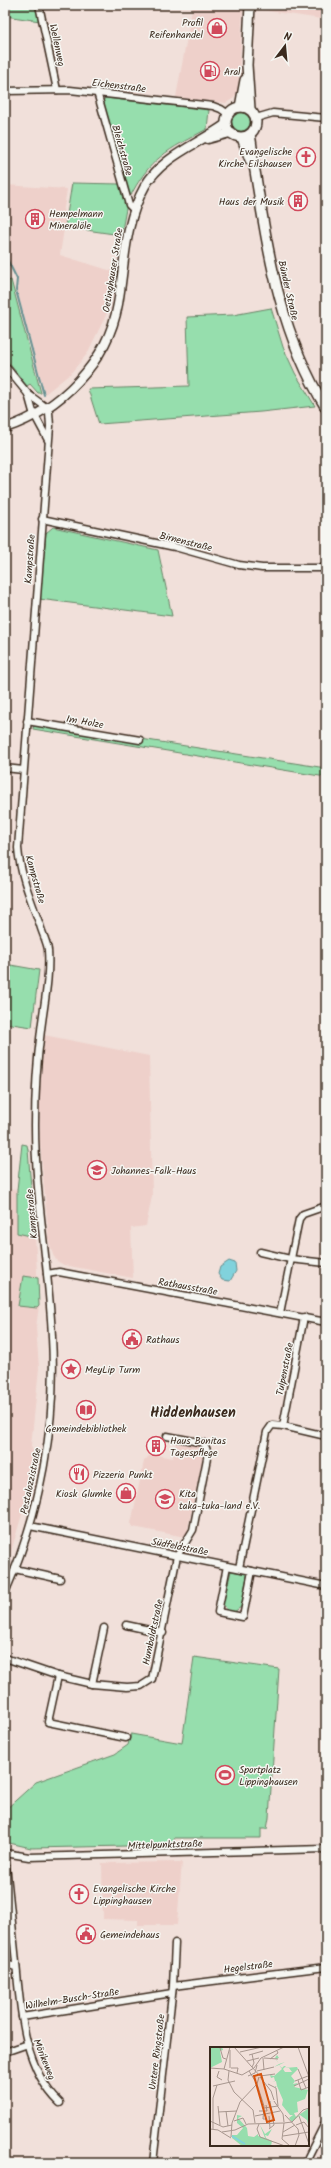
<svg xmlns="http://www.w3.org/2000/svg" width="331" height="2168" font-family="Kalam,sans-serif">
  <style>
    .built { fill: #eed0ca }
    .green { fill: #96dead; stroke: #688466 }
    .water { fill: #81d2dc; stroke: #658f90 }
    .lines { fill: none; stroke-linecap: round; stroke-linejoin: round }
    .stream { stroke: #658f90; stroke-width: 2 }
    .minor-casing { stroke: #3b2a1e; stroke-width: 9 }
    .tertiary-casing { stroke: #3b2a1e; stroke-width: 11 }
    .secondary-casing { stroke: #3b2a1e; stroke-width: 12 }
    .minor { stroke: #f6f6f2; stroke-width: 6 }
    .tertiary { stroke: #f6f6f2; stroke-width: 8 }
    .secondary { stroke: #f6f6f2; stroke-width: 9 }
    .labels { text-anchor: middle; stroke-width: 3; stroke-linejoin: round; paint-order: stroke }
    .poi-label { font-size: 10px; fill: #3b2a1e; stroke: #f6f6f2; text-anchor: start }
    .street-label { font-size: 10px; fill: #3b2a1e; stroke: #f6f6f2 }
    .district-label { font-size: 14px; font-weight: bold; fill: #3b2a1e; stroke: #f6f6f2 }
    .inset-river { fill: none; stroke: #81d2dc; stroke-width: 2 }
    .inset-road { fill: none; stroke: #a8978f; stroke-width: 1 }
    .view { fill: #d7540e; fill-opacity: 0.15; stroke: #d7540e; stroke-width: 2 }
    .inset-edge { fill: none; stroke: #3b2a1e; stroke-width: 2 }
  </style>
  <rect width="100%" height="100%" fill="#f1e0da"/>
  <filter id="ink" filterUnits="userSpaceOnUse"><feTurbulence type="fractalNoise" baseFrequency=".025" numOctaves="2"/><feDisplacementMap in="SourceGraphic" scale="8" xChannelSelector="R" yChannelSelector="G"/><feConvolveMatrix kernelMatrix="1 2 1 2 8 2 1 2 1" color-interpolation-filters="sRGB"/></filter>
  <g filter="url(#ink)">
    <g class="built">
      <path d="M193,5H321V19L243,7L238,91L234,98L226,103L176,97Z"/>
      <path d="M5,185L67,189L63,214L66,216L60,255L115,272L107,313L87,354L70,374L45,394L17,290L18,279L5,254Z"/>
      <path d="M44,1035L149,1056L152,1196L146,1226L131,1228L133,1278L64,1265L57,1261L53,1255L49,1241L40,1143V1090Z"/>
      <path d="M5,1189L17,1190V1233L35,1237L39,1306L36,1327L39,1368L31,1446L35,1459L28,1494L5,1572Z"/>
      <path d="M176,1442L200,1447L204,1451L187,1533L185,1536H180L133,1527L131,1523L133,1514L144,1461L151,1454L173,1458Z"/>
      <path d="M182,1862L177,1925H138V1920L103,1919L102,1863Z"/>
    </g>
    <g class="green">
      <path d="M5,5H36L40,21L5,16Z"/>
      <path d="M105,98L209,110L207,129C168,150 149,158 129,199L102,103Z"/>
      <circle cx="241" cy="122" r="9"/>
      <path d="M72,183L120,184L127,204L121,235L65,227Z"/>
      <path d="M11,280L41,393H38L30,384L27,386L5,358V282Z"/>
      <path d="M271,308L283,347L295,373L315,406L261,412L99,424L88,389L189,386L187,317L233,315Z"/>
      <path d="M53,527L158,550L172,616L39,599L46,533Z"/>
      <path d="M34,724L141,743V739L326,768V777L33,729Z"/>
      <path d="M5,964L39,970L32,1027L5,1023Z"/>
      <path d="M22,1144L27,1145L28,1150L35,1237L17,1233V1190Z"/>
      <path d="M23,1276L38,1278L39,1306L37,1308L18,1306Z"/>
      <path d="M231,1571L247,1574V1576L241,1607L234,1612L228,1611L223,1604Z"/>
      <path d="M194,1657L279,1669L269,1818L267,1829H261V1838H174V1845L31,1848L5,1842V1810L36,1782L115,1754L128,1745L131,1734L182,1743Z"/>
    </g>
    <path class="water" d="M229,1261L235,1263L236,1271L230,1281L222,1280L218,1274L220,1267Z"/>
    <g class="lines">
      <path class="stream" d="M5,255L17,279L16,290L44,395"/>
      <defs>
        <g id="minor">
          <path d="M39,5L57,90"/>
          <path d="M5,91L70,90L213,106L221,109L228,114"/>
          <path d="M97,92L129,205L134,210"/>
          <path d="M256,118L273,113L326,118"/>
          <path d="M5,366L28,394L47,408L49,412L50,426L18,848C20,875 31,900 40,925C42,933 47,942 48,950C50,977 44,1004 41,1030C37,1061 35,1093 35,1125C35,1196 49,1266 52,1337C57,1425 40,1513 5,1593"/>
          <path d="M28,394L33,412L48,440"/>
          <path d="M42,519L175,547L239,565L262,568H326"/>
          <path d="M27,721L140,740"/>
          <path d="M5,768L23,770"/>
          <path d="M260,1252L290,1259L326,1263"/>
          <path d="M47,1274L59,1272L326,1322"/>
          <path d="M280,1313L299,1219L303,1214L326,1206"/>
          <path d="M283,1426L304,1317"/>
          <path d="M30,1526L326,1586"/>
          <path d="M227,1566L218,1612L243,1617L252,1571"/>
          <path d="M239,1568L267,1432L272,1425L283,1426L326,1436"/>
          <path d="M15,1569L60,1579"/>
          <path d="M126,1625L163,1633"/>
          <path d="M5,1658L58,1676L92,1684L127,1687L141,1686L152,1679L177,1556L193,1530L208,1453L204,1443L167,1436"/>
          <path d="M58,1676L48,1722L126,1738"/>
          <path d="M92,1684L104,1628"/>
          <path d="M5,1853L29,1857L326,1849"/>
          <path d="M5,1855C8,1887 12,1920 15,1952C20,2002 21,2066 60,2103"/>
          <path d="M5,1964L16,1967"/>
          <path d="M173,1986L326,1967"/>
          <path d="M22,2017L172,1993"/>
          <path d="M5,2052L28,2044"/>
          <path d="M153,2163L173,1986L175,1943"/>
          <path d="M305,2163L326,2121"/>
        </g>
        <g id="tertiary">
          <path d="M208,139L230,133"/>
          <path d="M5,428C60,410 108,362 118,304C125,264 124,223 145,186C162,156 199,144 226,124"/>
        </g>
        <g id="secondary">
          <path d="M250,5L247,65L250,109"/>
          <circle cx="241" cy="122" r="15"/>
          <path d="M240,107L245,80"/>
          <path d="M250,135C253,147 252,159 255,171C269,257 280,333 326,408"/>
          <path d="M242,138L250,160"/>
        </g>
      </defs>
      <use href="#minor" class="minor-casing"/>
      <use href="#tertiary" class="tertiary-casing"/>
      <use href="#secondary" class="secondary-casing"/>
      <use href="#minor" class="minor"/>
      <use href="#tertiary" class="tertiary"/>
      <use href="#secondary" class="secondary"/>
    </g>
  </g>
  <defs>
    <symbol id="shop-ring" viewBox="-11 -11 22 22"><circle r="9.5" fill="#f6f6f2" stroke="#d1495b" stroke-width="1.5"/><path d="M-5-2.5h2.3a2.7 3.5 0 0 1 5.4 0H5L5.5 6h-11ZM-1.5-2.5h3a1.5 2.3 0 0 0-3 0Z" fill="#d1495b"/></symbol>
    <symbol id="fuel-ring" viewBox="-11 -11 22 22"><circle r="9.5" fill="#f6f6f2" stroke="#d1495b" stroke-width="1.5"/><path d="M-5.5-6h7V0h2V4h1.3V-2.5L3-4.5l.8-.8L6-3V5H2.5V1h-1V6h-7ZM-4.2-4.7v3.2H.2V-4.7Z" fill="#d1495b"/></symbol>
    <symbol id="church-ring" viewBox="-11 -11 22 22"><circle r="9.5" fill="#f6f6f2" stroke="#d1495b" stroke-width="1.5"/><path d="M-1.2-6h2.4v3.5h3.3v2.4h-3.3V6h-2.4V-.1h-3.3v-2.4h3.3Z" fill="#d1495b"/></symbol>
    <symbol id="building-ring" viewBox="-11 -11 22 22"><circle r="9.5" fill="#f6f6f2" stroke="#d1495b" stroke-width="1.5"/><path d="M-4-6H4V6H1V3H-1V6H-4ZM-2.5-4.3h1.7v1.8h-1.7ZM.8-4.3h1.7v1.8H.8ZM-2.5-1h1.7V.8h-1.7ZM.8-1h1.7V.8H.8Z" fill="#d1495b"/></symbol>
    <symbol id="school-ring" viewBox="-11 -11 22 22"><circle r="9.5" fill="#f6f6f2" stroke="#d1495b" stroke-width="1.5"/><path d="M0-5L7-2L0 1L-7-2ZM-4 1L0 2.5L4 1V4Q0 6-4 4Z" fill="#d1495b"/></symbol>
    <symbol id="civic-ring" viewBox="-11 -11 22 22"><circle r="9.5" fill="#f6f6f2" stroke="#d1495b" stroke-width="1.5"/><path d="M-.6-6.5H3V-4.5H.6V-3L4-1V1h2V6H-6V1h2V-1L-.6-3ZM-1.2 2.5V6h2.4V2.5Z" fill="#d1495b"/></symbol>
    <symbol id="sight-ring" viewBox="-11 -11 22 22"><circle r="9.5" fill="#f6f6f2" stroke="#d1495b" stroke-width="1.5"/><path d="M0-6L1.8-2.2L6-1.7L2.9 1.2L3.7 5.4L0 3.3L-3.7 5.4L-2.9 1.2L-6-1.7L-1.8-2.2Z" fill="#d1495b"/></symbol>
    <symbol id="library-ring" viewBox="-11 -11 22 22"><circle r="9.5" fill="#f6f6f2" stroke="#d1495b" stroke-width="1.5"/><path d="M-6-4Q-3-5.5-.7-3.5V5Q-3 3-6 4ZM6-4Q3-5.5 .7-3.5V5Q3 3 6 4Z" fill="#d1495b"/></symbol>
    <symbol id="restaurant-ring" viewBox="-11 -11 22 22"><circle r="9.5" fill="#f6f6f2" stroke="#d1495b" stroke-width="1.5"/><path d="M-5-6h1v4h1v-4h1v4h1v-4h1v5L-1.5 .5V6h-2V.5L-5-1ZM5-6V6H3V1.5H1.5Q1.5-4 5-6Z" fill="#d1495b"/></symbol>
    <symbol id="stadium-ring" viewBox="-11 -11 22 22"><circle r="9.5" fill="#f6f6f2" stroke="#d1495b" stroke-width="1.5"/><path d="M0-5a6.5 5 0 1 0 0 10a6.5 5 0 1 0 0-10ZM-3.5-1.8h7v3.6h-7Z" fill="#d1495b"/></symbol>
  </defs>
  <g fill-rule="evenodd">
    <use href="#shop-ring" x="206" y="17" width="22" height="22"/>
    <use href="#fuel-ring" x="199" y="60" width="22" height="22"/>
    <use href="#church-ring" x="295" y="146" width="22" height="22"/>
    <use href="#building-ring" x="287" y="190" width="22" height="22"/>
    <use href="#building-ring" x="24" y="208" width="22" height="22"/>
    <use href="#school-ring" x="86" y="1159" width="22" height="22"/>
    <use href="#civic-ring" x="121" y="1328" width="22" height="22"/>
    <use href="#sight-ring" x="60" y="1358" width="22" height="22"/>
    <use href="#library-ring" x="75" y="1399" width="22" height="22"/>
    <use href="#building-ring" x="145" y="1435" width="22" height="22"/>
    <use href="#restaurant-ring" x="68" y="1463" width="22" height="22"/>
    <use href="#shop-ring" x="115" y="1482" width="22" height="22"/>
    <use href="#school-ring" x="154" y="1488" width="22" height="22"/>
    <use href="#stadium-ring" x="214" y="1764" width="22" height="22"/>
    <use href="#church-ring" x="68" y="1883" width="22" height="22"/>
    <use href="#civic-ring" x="75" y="1923" width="22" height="22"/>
  </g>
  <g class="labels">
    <g class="poi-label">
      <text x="203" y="26" text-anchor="end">Profil<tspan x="203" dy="12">Reifenhandel</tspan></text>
      <text x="224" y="75">Aral</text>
      <text x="292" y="155" text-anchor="end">Evangelische<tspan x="292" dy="12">Kirche Eilshausen</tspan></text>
      <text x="284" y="205" text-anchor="end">Haus der Musik</text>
      <text x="49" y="217">Hempelmann<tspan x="49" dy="12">Mineralöle</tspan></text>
      <text x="111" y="1174">Johannes-Falk-Haus</text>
      <text x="146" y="1343">Rathaus</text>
      <text x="85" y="1373">MeyLip Turm</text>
      <text x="86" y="1432" text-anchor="middle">Gemeindebibliothek</text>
      <text x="170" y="1444">Haus Bonitas<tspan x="170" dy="12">Tagespflege</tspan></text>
      <text x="93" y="1478">Pizzeria Punkt</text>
      <text x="112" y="1497" text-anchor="end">Kiosk Glumke</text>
      <text x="179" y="1497">Kita<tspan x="179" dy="12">taka-tuka-land e.V.</tspan></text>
      <text x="239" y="1773">Sportplatz<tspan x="239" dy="12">Lippinghausen</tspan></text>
      <text x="93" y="1892">Evangelische Kirche<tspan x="93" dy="12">Lippinghausen</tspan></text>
      <text x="100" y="1938">Gemeindehaus</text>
    </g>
    <g class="street-label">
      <text transform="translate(58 45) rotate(78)" y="4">Wellenweg</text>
      <text transform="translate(119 85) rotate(7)" y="4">Eichenstraße</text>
      <text transform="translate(123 150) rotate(74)" y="4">Bleichstraße</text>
      <text transform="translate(112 270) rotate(-81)" y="4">Oetinghauser Straße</text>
      <text transform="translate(289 290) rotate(77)" y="4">Bünder Straße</text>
      <text transform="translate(186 541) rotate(14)" y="4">Birnenstraße</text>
      <text transform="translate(29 559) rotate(-86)" y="4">Kampstraße</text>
      <text transform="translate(85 721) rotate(10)" y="4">Im Holze</text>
      <text transform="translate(36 879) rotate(74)" y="4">Kampstraße</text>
      <text transform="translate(31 1214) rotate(-95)" y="4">Kampstraße</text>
      <text transform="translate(188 1286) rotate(10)" y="4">Rathausstraße</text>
      <text transform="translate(284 1369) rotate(-79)" y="4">Tulpenstraße</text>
      <text transform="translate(30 1481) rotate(-78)" y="4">Pestalozzistraße</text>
      <text transform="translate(180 1546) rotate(11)" y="4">Südfeldstraße</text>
      <text transform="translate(152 1632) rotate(-78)" y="4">Humboldtstraße</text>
      <text transform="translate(165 1844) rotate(-2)" y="4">Mittelpunktstraße</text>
      <text transform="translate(248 1966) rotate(-7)" y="4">Hegelstraße</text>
      <text transform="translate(72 1998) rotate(-9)" y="4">Wilhelm-Busch-Straße</text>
      <text transform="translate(156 2052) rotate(-83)" y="4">Untere Ringstraße</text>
      <text transform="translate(45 2059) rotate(68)" y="4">Mörikeweg</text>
    </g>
    <g class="district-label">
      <text x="193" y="1417">Hiddenhausen</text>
    </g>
  </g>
  <g transform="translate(210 2047)">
    <rect width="99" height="99" fill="#f1e0da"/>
    <path d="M0,0H12L13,3L10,4L12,15L0,21ZM67,8L69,11L66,12L69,17L75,15L69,18L72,21L74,19H76L73,22L75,25H82L79,21H74L87,20L88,22L81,29L85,34L83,37L88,36L84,40L98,43L95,52L87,55L88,65L84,66L86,70L99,61L98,77L97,73L90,68L82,75L79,71L83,68H80L72,58L73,53L67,39L65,40V39H67L66,34L62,35L65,34L64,30L61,31L60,28L64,29L72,22L69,18L64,20L69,17L65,11ZM27,68L32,69L28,71L37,81L38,89L44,90L48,87V89L55,91L50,78L55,87L62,82L58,89L55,88L56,91L62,94L61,99H32L22,91V88H27L33,81L27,76Z" fill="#96dead"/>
    <path class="inset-river" d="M22,89L35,97"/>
    <path class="inset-road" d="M12,0L10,1L13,11L16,12M24,0L50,29M88,0L99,30M30,5L52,0M42,7L44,16L42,20M39,8L53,4M53,11L54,23M54,11L68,12M60,12L68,6L67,4M37,14L49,11M0,21L14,22M20,21V3M21,21H28L27,26M14,22L20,0M14,22L32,28L44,21L51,11L74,0M88,22L96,41M9,24L7,30L12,33M19,24L18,33L24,45L43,63L45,76M39,24L47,37M47,24L64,20M38,29L45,26L47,18M50,29L65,27M50,30L61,44L64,53M88,33L91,43L99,40M85,34L98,29M47,37L54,59L53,72H57M3,39L25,34M84,39L99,32M64,54L73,67L74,75M8,59L10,78M54,61L68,59L66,41L58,37M16,64L18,79M49,64H57L56,58M8,65L27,64M75,68L88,82L89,88L85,99M45,69L70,64M59,69L60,81M89,69L99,97M0,74L13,80L22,78M24,74L33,71L36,77M74,76L82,75L93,63L99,61M74,76L72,92L80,99M49,77L47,82L50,90L75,99M86,78L94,75L99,81M0,82L8,83L21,91M3,82V51L7,38M59,82L64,78L60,54M12,85L25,83L38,77L74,76M73,85L85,78M73,89L99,85M21,90L22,76L30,55L47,37L49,30"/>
    <path class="view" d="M51,27L64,73L57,75L44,29Z"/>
    <rect width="99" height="99" class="inset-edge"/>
  </g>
  <rect width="331" height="2168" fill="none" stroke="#f6f6f2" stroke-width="20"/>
  <rect x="10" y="10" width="311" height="2148" fill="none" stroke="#3b2a1e" stroke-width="1.5" filter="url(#ink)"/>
  <g transform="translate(285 46) rotate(16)" stroke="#f6f6f2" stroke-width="3" paint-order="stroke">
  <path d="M0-3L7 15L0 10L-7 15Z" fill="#3b2a1e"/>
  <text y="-6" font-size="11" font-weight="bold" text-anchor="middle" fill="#3b2a1e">N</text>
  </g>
</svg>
